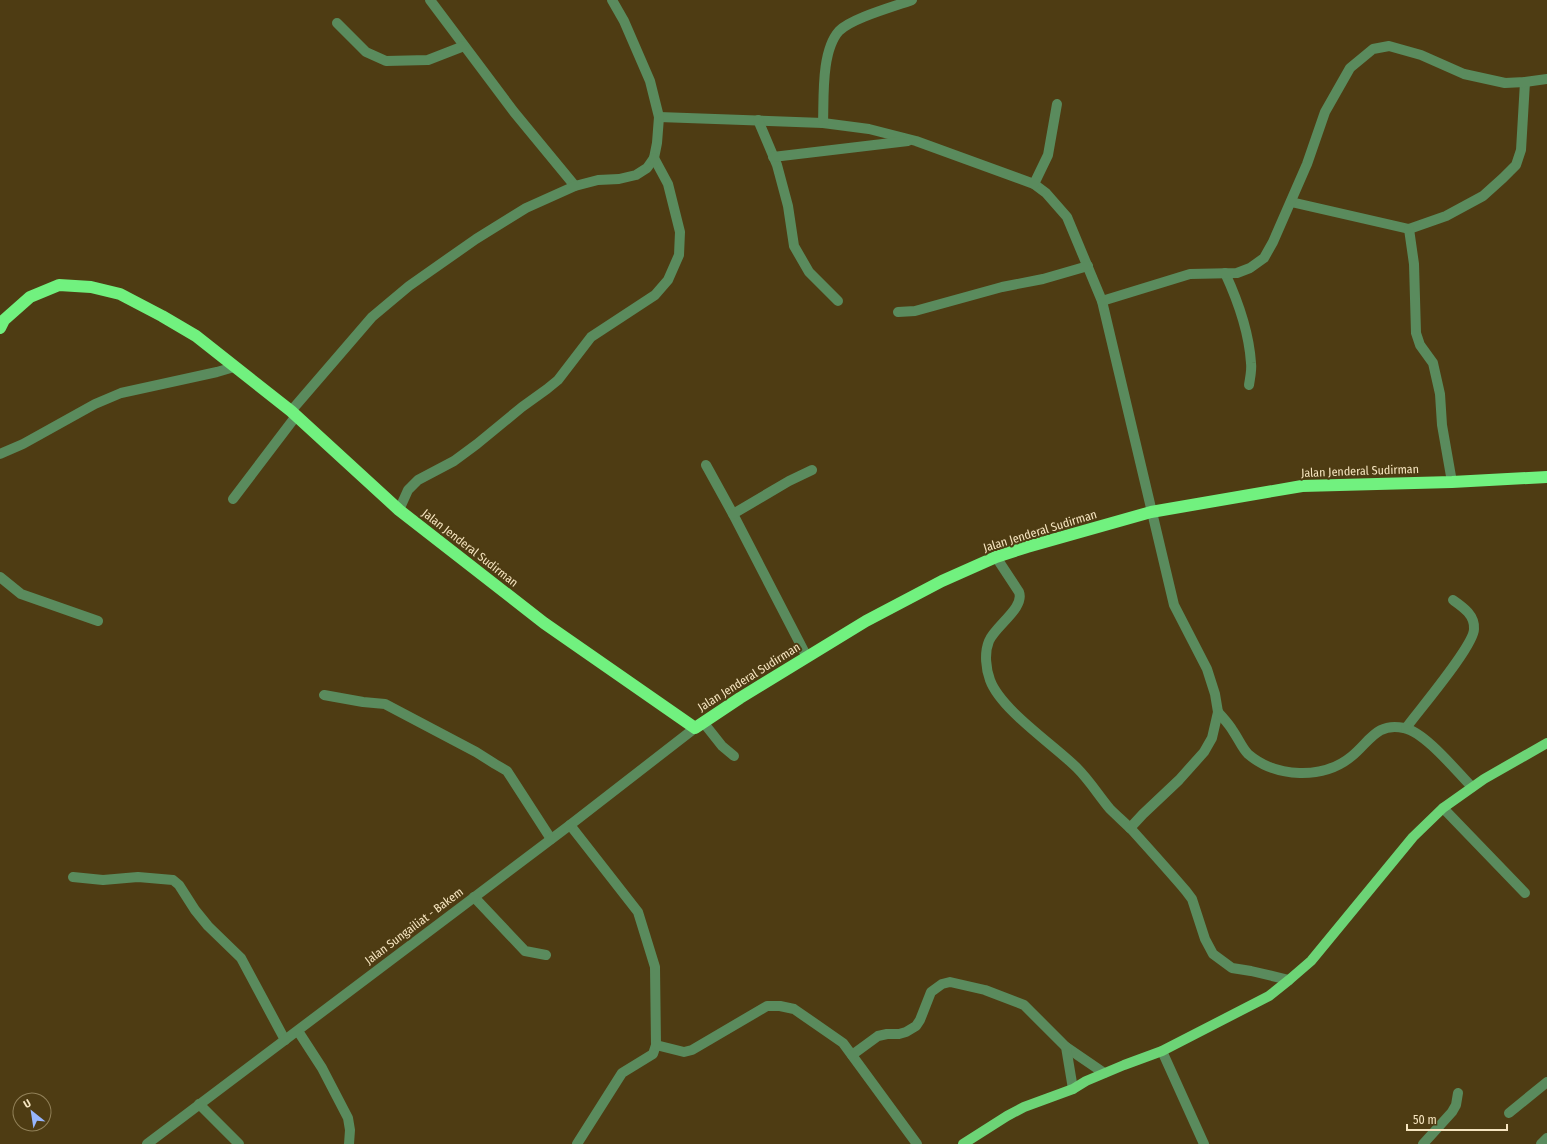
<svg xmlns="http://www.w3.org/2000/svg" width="1547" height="1144" font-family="'Fira Sans Condensed',sans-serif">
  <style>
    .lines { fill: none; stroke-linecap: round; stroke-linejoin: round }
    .minor { stroke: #5a8b5d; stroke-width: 10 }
    .major { stroke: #6cd476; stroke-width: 10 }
    .highway { stroke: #71f17f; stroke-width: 12 }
    .labels { text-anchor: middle; stroke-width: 4; stroke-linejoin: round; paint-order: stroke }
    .street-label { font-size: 12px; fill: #f6e5c0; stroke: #4e3c13 }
  </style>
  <rect width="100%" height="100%" fill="#4e3c13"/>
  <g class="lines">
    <g class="minor">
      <path d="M430,0L514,112L575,186"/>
      <path d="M337,23L366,52L386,61L428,60L464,46"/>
      <path d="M659,117L823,123L869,129L916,141L1034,184L1046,193L1067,217L1102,301L1174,605L1207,669L1215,694L1218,712L1212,738L1204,752L1179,780L1143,814L1130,828"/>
      <path d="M758,120L777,165L788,206L794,246L809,272L838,301"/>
      <path d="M823,123C824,98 821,51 839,31C852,18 893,7 912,0"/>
      <path d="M773,157L908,141"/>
      <path d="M1034,184L1048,155L1057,104"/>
      <path d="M1291,202L1409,229L1446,216L1483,196L1503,178L1516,165L1521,150L1525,82"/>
      <path d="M1409,229L1414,264L1416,333L1420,345L1433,363L1440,394L1442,425L1452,482"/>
      <path d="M1225,273C1238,301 1249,332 1251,363C1252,370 1250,378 1249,385"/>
      <path d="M1102,301L1190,274L1237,273L1250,268L1264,258L1273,242L1307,164L1325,112L1350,68L1373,49L1389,46L1421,55L1464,74L1505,83L1525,82L1547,79"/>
      <path d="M898,312L915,311L1002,287L1043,279L1088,266"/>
      <path d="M291,411L372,317L409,286L476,239L526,208L575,186L598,180L619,179L636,175L647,168L654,158L657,143L659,117L650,81L624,21L612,0"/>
      <path d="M0,454L23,444L95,404L121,393L217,372L234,367"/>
      <path d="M706,465L733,514L807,657"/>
      <path d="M233,499L296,416"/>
      <path d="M399,510L408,490L418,480L454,461L477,444L522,407L547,389L558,380L591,337L655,295L668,280L679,255L680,232L668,184L654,158"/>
      <path d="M733,514L789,481L812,470"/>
      <path d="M996,557L1019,592C1025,608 995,626 989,641C984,653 986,669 990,680C1001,710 1054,745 1077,768C1090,781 1099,796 1110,809C1117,816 1125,823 1132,830C1150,850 1169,871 1186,891L1192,899L1205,939L1213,954L1232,968L1251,971L1289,980"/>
      <path d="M0,577L21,594L98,621"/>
      <path d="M324,695L363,702L385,704L476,752L495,764L507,771L551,839"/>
      <path d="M1218,712C1223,718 1229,724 1233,731C1238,738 1242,748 1248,754C1276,778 1323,780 1352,756C1370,741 1377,722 1404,728C1425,732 1457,772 1472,787"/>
      <path d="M703,722L722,746L734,756"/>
      <path d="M1406,728C1419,710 1474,646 1474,629C1475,615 1463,607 1453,600"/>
      <path d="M1443,808L1525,893"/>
      <path d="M570,825L638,912L655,967L656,1045L653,1054L622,1073L577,1144"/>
      <path d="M73,877L103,880L138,877L173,880L179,885L195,910L208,926L241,958L285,1040"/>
      <path d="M474,897L525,951L546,955"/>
      <path d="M298,1031L322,1068L348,1118L350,1130L349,1144"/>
      <path d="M656,1045L684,1052L692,1050L767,1006H780L794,1009L843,1043L917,1144"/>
      <path d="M1066,1047L1104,1073"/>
      <path d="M1162,1051L1204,1144"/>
      <path d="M852,1055L878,1036L887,1034H899L906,1032L916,1026L920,1020L931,992L942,984L950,982L985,990L1024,1005L1066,1047L1073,1089"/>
      <path d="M199,1104L239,1144"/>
      <path d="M1509,1113L1547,1082"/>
      <path d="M147,1144L570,825L695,728"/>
      <path d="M1423,1144L1452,1112L1456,1105L1458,1093"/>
      <path d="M1541,1144L1547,1138"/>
    </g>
    <path class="major" d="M963,1144L1007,1116L1024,1107L1073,1089L1086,1081L1124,1065L1162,1051L1269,996L1289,980L1311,961L1413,837L1443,808L1484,779L1547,743"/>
    <path class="highway" d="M0,328L4,320L30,297L59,285L91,287L120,294L162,316L196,336L291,411L399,510L544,623L695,728L740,698L866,621L942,581L996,557L1027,547L1151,512L1302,486L1452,482L1547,477"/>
  </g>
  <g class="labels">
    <g class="street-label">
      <text transform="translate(1360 471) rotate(-2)" y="4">Jalan Jenderal Sudirman</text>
      <text transform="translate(1040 531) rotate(-17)" y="4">Jalan Jenderal Sudirman</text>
      <text transform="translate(470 548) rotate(38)" y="4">Jalan Jenderal Sudirman</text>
      <text transform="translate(749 677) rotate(-32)" y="4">Jalan Jenderal Sudirman</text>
      <text transform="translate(414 926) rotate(-37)" y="4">Jalan Sungailiat - Bakem</text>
    </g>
  </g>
  <g transform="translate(32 1112) rotate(330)"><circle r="19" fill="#4e3c13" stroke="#918058"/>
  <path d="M0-3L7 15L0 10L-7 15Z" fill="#97b6fd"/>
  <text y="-6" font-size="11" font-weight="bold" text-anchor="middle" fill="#f6e5c0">U</text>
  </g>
  <path d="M1407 1124v6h100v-6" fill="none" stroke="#f6e5c0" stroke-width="2"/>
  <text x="1413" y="1124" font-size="12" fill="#f6e5c0" stroke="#4e3c13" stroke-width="3" paint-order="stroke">50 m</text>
</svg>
